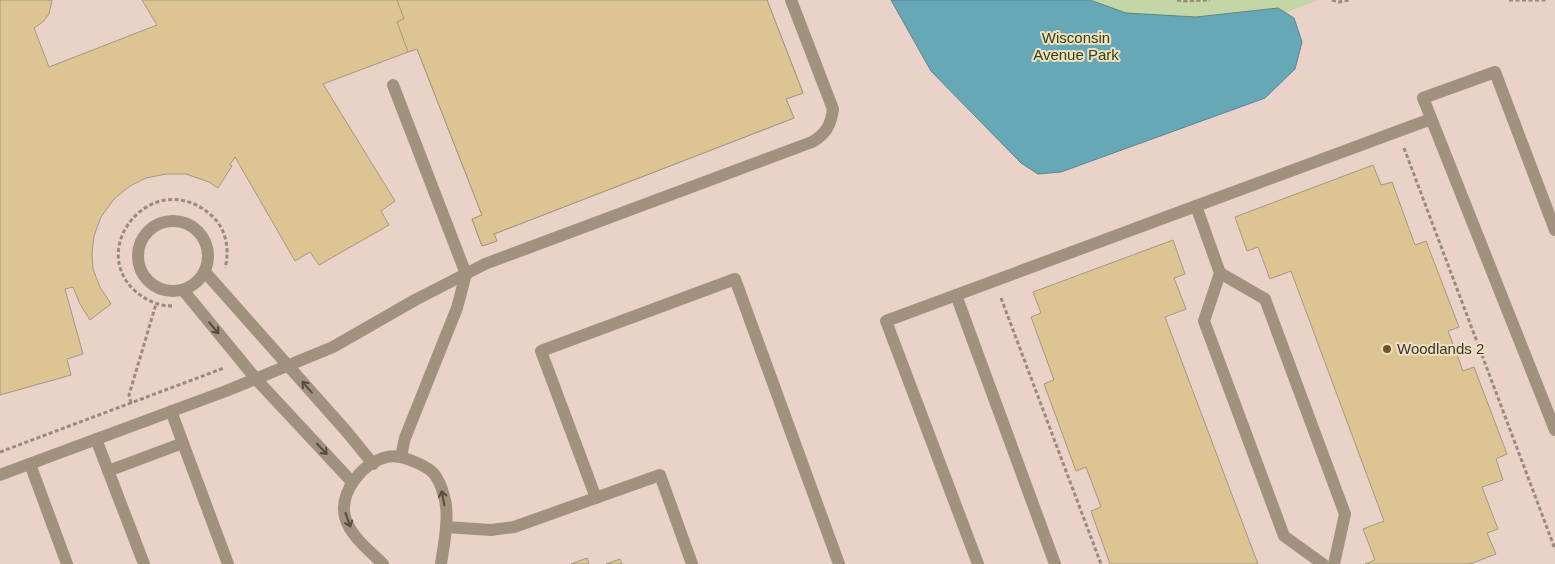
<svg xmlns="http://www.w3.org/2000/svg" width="1555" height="564" font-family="Arial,sans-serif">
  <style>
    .commercial { fill: #ead2c9 }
    .green { fill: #c4d5a6 }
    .water { fill: #67a8b6; stroke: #5a868c }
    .building { fill: #dcc593; stroke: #a4987e }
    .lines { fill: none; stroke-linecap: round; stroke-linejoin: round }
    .path { stroke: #968d79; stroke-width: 3; stroke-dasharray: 4 2.5; stroke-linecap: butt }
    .minor { stroke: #a0927f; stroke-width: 12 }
    .oneway { stroke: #544c3e }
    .poi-dot { fill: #715127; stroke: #ede0c4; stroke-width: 2 }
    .labels { text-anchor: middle; stroke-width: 4; stroke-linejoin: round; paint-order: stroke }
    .park-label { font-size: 15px; fill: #324109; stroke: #ede0c4 }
    .poi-label { font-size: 15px; fill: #3a3529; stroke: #ede0c4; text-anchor: start }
  </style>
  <rect width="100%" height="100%" fill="#ede0c4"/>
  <rect class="commercial" x="0" y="0" width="1555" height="564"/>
  <path class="green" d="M1006,0H1318L1050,108Z"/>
  <path class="water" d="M891,0H1090L1126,13L1196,17L1278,8L1294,18L1302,42L1295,69L1265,98L1061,172L1038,174L1021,163L931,71Z"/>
  <g class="building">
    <path d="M0,0H52L49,14L43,22L34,28L49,67L157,25L142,0H767L803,93L786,99L794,118L494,234L497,241L482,246L472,219L482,215L417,49L408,52L323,84L395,201L381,211L389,225L319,265L310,252L295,261L235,157L230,165L232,166L218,188L209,182L186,174H166L146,178L130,186L114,199L101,217L94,236L92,253L93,269L100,287L111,304L90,320L80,304L73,287L65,289L83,354L67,359L71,375L0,395Z"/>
    <path d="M397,0H767L803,93L786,99L794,118L494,234L497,241L482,246L472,219L482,215L417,49L408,52L397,22L404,19Z"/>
    <path d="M1373,165L1381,185L1392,182L1415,245L1426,241L1459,327L1448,331L1463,371L1474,367L1507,454L1496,459L1503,480L1482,487L1498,529L1487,533L1496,554L1470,564H1365L1375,560L1363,529L1384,521L1291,271L1270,279L1258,247L1247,251L1235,217Z"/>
    <path d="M1173,240L1185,274L1174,278L1186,309L1165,317L1258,564H1110L1091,511L1101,507L1086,467L1076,471L1044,384L1054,380L1031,317L1041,313L1033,292Z"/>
    <path d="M587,558L589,564H571Z"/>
    <path d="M620,559L622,564H606Z"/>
  </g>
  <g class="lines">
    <g class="path">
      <path d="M1177,0L1184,1L1210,0"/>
      <path d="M1332,0L1339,2L1349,0"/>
      <path d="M1509,0H1547"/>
      <path d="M1404,148L1555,549"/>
      <path d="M1001,298L1101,564"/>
      <path d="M172,306C158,306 145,300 134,290C87,245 155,166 211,215C226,228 230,249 225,268"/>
      <path d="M131,403L129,395L156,304"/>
      <path d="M0,452L224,368"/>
    </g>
    <g class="minor">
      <path d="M393,85L466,274L457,308L405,438L401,456"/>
      <circle cx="173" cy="256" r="35"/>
      <path d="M1555,230L1495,72L1423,98L1555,430"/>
      <path d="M205,272L347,432L373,464"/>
      <path d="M1220,273L1265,299L1345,514L1334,564"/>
      <path d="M183,290L256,379L352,482"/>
      <path d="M956,295L1055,564"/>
      <path d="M171,411L228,564"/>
      <path d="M96,439L144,564"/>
      <path d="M30,464L67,564"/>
      <path d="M108,471L183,443"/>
      <path d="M0,475L226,391L333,347L415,300L485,264L812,142C826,134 831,125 833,109L791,0"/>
      <path d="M596,498L541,351L735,279L839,564"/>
      <path d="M446,527L491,530L514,527L660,475L692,564"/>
      <path d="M383,564C370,551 350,536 345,517C339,492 363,462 387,457C395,455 402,457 410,460C431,468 438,473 444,496C450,515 444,544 441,564"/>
      <path d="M978,564L886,321L1196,206"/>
      <path d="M1323,564L1284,536L1204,321L1220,273L1196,206L1431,119"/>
    </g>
  </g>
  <defs><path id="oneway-shaft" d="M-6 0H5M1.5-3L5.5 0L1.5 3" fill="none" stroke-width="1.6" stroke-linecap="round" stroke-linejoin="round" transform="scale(1.25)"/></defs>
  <g class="oneway">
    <use href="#oneway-shaft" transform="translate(214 328) rotate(50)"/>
    <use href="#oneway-shaft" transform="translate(307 387) rotate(-131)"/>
    <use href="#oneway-shaft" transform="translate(322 449) rotate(47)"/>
    <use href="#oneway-shaft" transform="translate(443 498) rotate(-101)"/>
    <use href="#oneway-shaft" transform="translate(348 520) rotate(70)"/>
  </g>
  <circle class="poi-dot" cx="1387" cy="349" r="5"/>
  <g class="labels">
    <g class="park-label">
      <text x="1076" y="43">Wisconsin<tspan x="1076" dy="17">Avenue Park</tspan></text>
    </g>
    <g class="poi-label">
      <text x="1397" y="354">Woodlands 2</text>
    </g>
  </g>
</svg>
